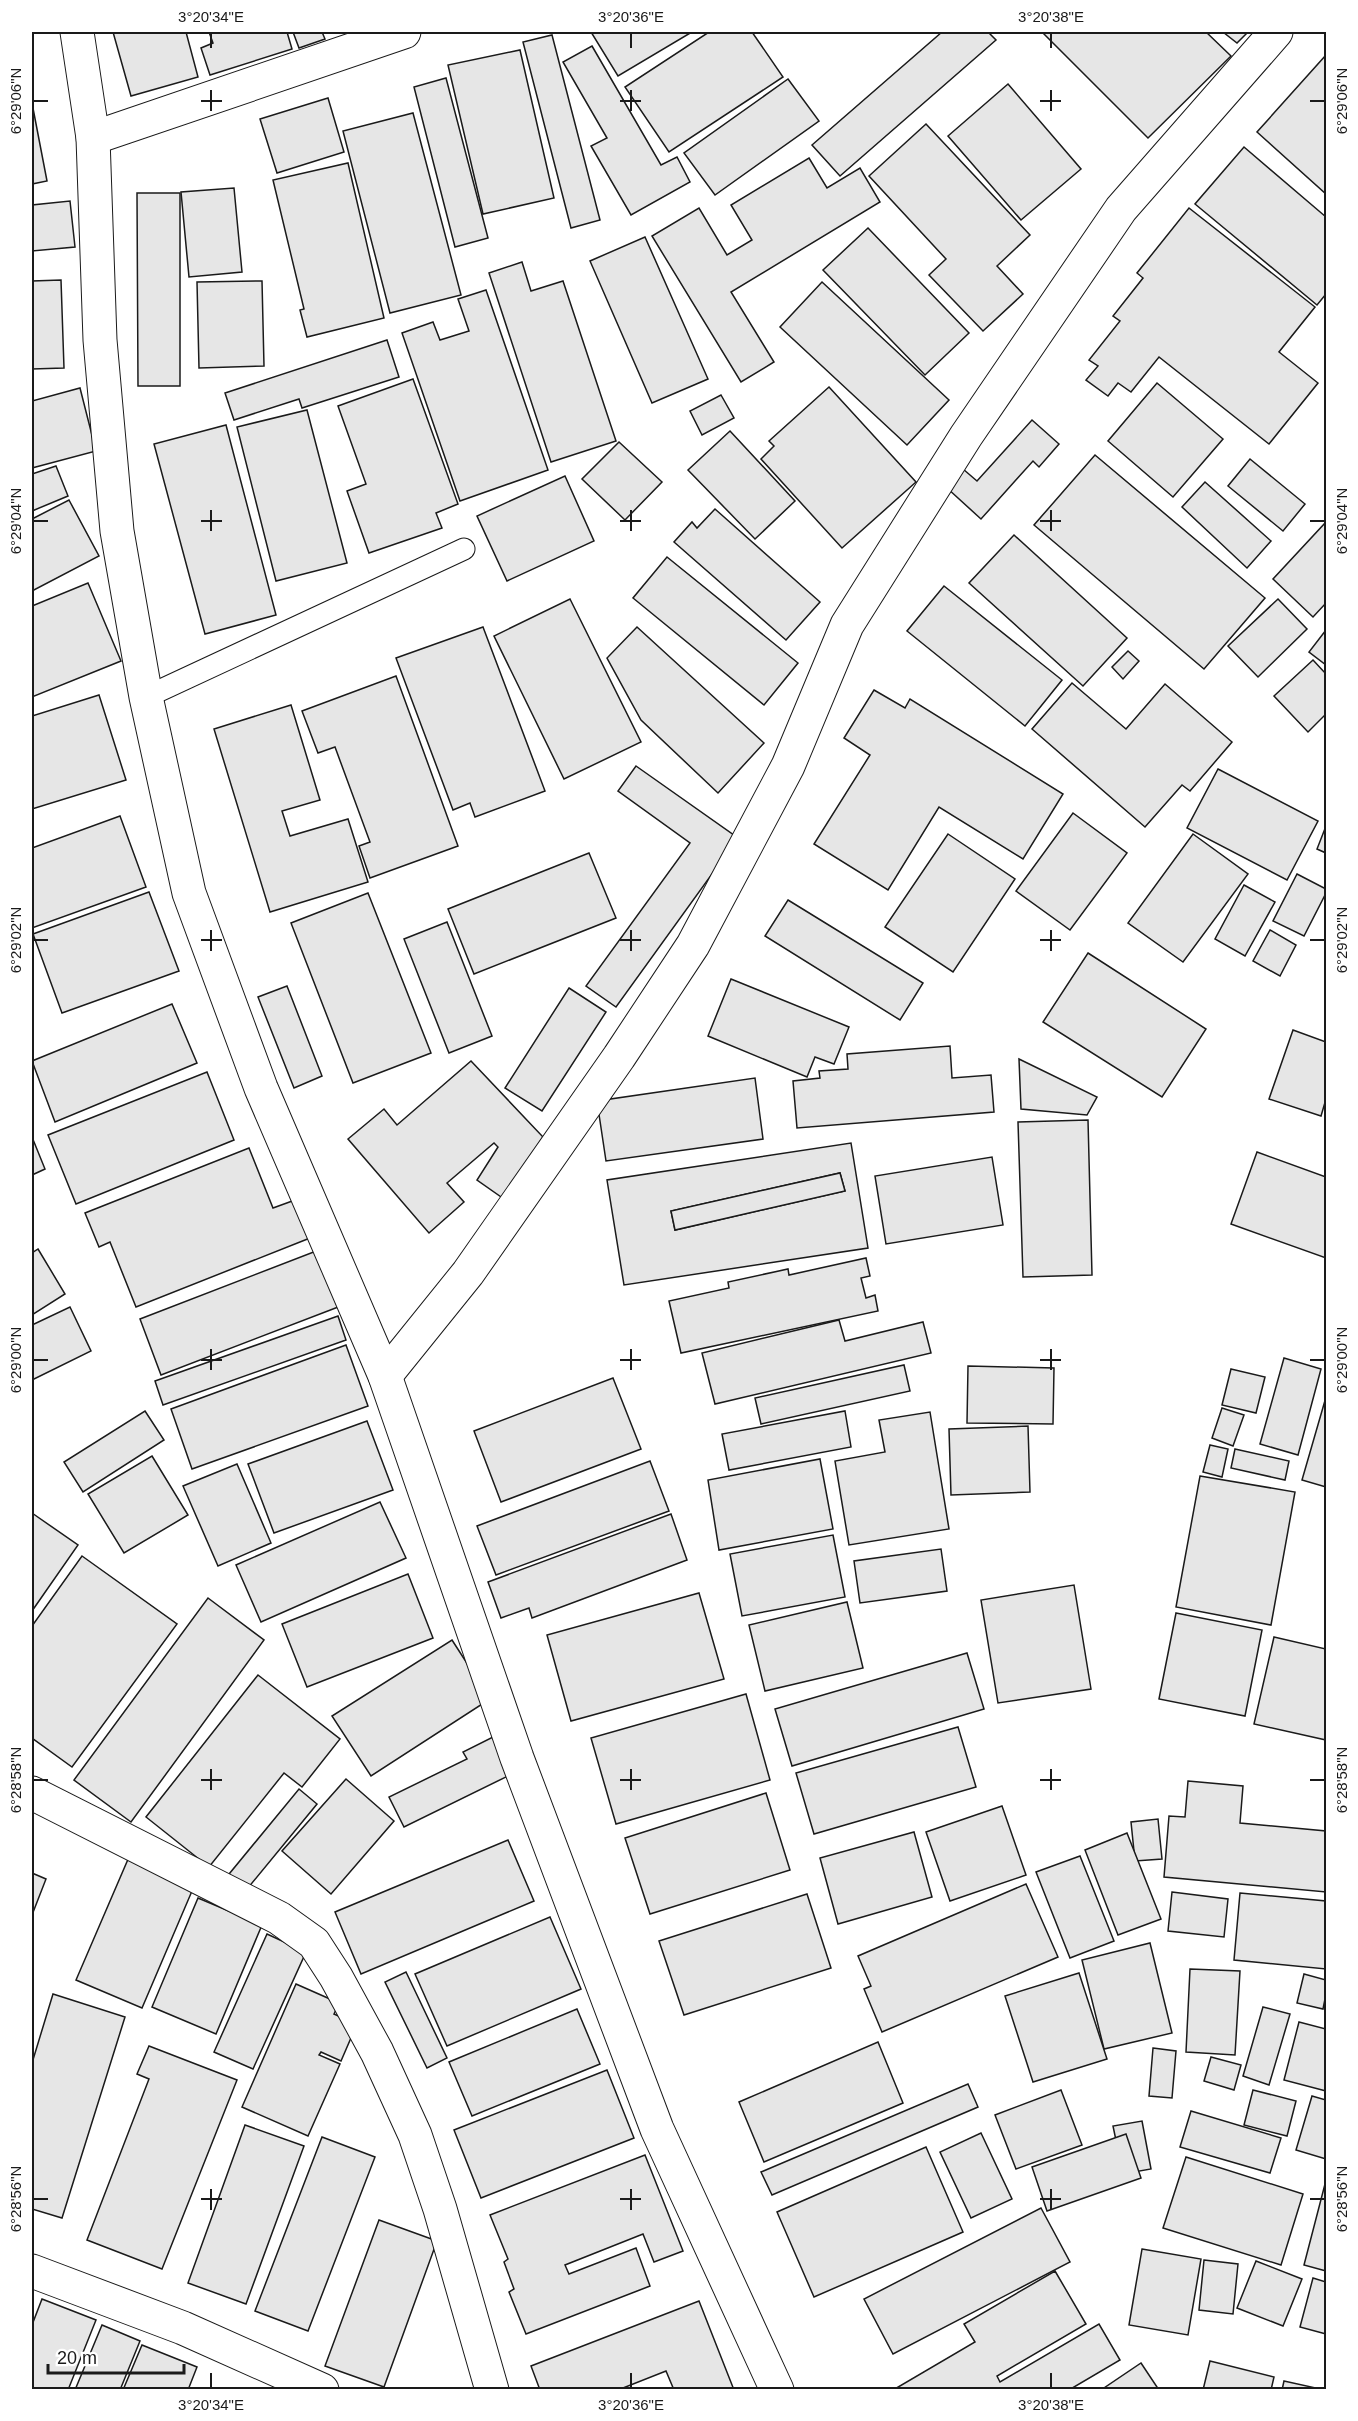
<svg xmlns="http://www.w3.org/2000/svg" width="1358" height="2421" font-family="Helvetica,sans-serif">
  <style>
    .building { fill: #e6e6e6; stroke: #1a1a1a; stroke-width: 1.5; fill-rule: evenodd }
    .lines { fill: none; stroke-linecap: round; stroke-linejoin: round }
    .lane-casing { stroke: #1a1a1a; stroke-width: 23 }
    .street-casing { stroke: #1a1a1a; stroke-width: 35 }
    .lane { stroke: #fff; stroke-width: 21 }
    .street { stroke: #fff; stroke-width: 33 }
    .ticks { fill: none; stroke: #1a1a1a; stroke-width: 2 }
    .neatline { fill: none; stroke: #1a1a1a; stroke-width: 2 }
    .ticks-label { font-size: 15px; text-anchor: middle; fill: #1a1a1a }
  </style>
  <rect width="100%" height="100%" fill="#fff"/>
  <g class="building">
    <path d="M113,32H186L198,77L131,96Z"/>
    <path d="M209,32H287L292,49L210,75L201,48L213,43Z"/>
    <path d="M293,32H322L325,39L299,48Z"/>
    <path d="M591,32H692L618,76Z"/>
    <path d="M709,32H752L783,77L669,152L625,87Z"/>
    <path d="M942,32H988L996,40L840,176L812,145Z"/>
    <path d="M1042,32H1206L1231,56L1148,138Z"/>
    <path d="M1223,32H1248L1237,43Z"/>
    <path d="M552,35L600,220L571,228L523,42Z"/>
    <path d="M592,46L661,165L677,157L690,182L631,215L591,146L607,138L563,62Z"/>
    <path d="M520,50L554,198L483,214L448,65Z"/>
    <path d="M1326,55V194L1257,132Z"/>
    <path d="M446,78L488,238L455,247L414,87Z"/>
    <path d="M788,79L819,121L715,195L684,153Z"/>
    <path d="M1008,84L1081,169L1021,220L948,136Z"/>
    <path d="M328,98L344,152L277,173L260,119Z"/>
    <path d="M32,103L47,181L32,184Z"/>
    <path d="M413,113L461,295L390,313L343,131Z"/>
    <path d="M926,124L1030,235L997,266L1023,294L983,331L929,275L946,259L869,176Z"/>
    <path d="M1244,147L1326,217V294L1317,305L1195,204Z"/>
    <path d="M809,158L827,188L860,168L880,202L731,292L774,362L741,382L652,236L699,208L727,255L752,240L731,205Z"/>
    <path d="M348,163L384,318L307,337L300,310L304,309L273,180Z"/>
    <path d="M234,188L242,272L189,277L181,192Z"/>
    <path d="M137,193H180V386H138Z"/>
    <path d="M70,201L75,247L32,251V205Z"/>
    <path d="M1189,208L1315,307L1279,352L1318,383L1269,444L1159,357L1131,392L1118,383L1108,396L1086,380L1098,366L1089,360L1120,321L1113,316L1143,278L1137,273Z"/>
    <path d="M868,228L969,333L925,375L823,270Z"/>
    <path d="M645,237L708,379L652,403L590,261Z"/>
    <path d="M522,262L531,291L563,281L616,441L551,462L489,273Z"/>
    <path d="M61,280L64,368L32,369V281Z"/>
    <path d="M262,281L264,366L199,368L197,282Z"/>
    <path d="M822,282L949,400L907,445L780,327Z"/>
    <path d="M486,290L548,470L460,501L402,333L433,322L440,340L469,331L458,299Z"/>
    <path d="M387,340L399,377L302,408L299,399L234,420L225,393Z"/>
    <path d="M413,379L458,504L436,513L442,528L369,553L347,491L366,484L338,406Z"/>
    <path d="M1157,383L1223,439L1173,497L1108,441Z"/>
    <path d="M829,387L916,482L842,548L761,459L774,446L769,441Z"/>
    <path d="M80,388L96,451L32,468V401Z"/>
    <path d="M721,395L734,418L702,435L690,411Z"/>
    <path d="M307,410L347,563L276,581L237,427Z"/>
    <path d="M1032,420L1059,444L1039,467L1033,461L981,519L947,488L963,469L977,481Z"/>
    <path d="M226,425L276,615L205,634L154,444Z"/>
    <path d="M730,431L795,501L755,539L688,470Z"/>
    <path d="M619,442L662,482L625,520L582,479Z"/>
    <path d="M1095,455L1265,598L1204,669L1034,525Z"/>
    <path d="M1250,459L1305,504L1283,531L1228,486Z"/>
    <path d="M56,466L68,496L32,511V474Z"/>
    <path d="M565,476L594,541L507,581L477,516Z"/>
    <path d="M1205,482L1271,541L1247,568L1182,507Z"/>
    <path d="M69,500L99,556L32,591V519Z"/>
    <path d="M715,509L820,602L786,640L674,542L692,522L697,528Z"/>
    <path d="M1326,522V603L1313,617L1273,579Z"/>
    <path d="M1014,535L1127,638L1083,686L969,583Z"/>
    <path d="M667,557L798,663L764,705L633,598Z"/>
    <path d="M88,583L121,661L32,697V606Z"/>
    <path d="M944,586L1062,680L1025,726L907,631Z"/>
    <path d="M570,599L641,742L564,779L494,636Z"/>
    <path d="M1278,599L1307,629L1258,677L1228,646Z"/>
    <path d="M483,627L545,791L475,817L470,803L453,810L396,658Z"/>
    <path d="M637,627L764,743L718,793L641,720L607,658Z"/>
    <path d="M1326,630V665L1309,652Z"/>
    <path d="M1128,651L1139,661L1123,679L1112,667Z"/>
    <path d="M1313,660L1326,674V714L1308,732L1274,696Z"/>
    <path d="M396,676L458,846L370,878L359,846L370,842L335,747L318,753L302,711Z"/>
    <path d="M1072,683L1126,729L1165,684L1232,742L1190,791L1182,785L1145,827L1032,729Z"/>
    <path d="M874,690L905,708L910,699L1063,794L1023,859L939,807L888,890L814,844L870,755L844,738Z"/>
    <path d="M99,695L126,780L32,809V716Z"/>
    <path d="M291,705L320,800L282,811L290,836L348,819L368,882L270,912L214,729Z"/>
    <path d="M636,766L738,838L616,1007L586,986L690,843L618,791Z"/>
    <path d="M1218,769L1318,821L1287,880L1187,828Z"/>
    <path d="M1073,813L1127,853L1070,930L1016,891Z"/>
    <path d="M120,816L146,887L32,928V848Z"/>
    <path d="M1326,826V853L1317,849Z"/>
    <path d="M948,834L1015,879L953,972L885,927Z"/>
    <path d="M1193,834L1248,874L1183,962L1128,923Z"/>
    <path d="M589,853L616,918L474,974L448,909Z"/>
    <path d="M1297,874L1326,889V893L1304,936L1273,921Z"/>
    <path d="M1244,885L1275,902L1245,956L1215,939Z"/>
    <path d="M149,892L179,971L62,1013L33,934Z"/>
    <path d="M368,893L431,1053L353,1083L291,923Z"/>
    <path d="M788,900L923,983L900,1020L765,936Z"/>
    <path d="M447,922L492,1036L449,1053L404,939Z"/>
    <path d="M1270,930L1296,945L1280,976L1253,961Z"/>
    <path d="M1088,953L1206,1029L1162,1097L1043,1022Z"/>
    <path d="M731,979L849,1027L834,1064L815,1057L807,1077L708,1036Z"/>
    <path d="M287,986L322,1076L294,1088L258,997Z"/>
    <path d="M569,988L606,1012L542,1111L505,1088Z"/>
    <path d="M172,1004L197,1063L55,1122L32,1061Z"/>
    <path d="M1293,1030L1326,1042V1099L1321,1116L1269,1099Z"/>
    <path d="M950,1046L952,1078L991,1075L994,1112L797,1128L793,1081L820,1078L819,1071L848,1069L847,1054Z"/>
    <path d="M1019,1059L1097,1097L1087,1115L1021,1109Z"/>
    <path d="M471,1061L543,1137L504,1199L477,1180L498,1147L494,1143L447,1183L464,1202L429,1233L348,1139L384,1109L397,1125Z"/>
    <path d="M207,1072L234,1140L76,1204L48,1135Z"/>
    <path d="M755,1078L763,1139L606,1161L597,1101Z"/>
    <path d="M1088,1120L1092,1275L1023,1277L1018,1122Z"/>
    <path d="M32,1137L45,1169L32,1175Z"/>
    <path d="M851,1143L868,1248L624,1285L607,1180ZM840,1173L845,1191L675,1230L671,1211Z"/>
    <path d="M249,1148L273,1208L295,1200L310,1238L136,1307L110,1242L99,1247L85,1213Z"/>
    <path d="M1257,1152L1326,1177V1258L1231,1224Z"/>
    <path d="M992,1157L1003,1225L886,1244L875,1176Z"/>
    <path d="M840,1173L845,1191L675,1230L671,1211Z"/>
    <path d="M324,1248L346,1304L161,1375L140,1319Z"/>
    <path d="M38,1249L65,1294L32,1315V1253Z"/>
    <path d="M866,1258L870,1276L861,1278L866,1298L875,1295L878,1311L681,1353L669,1301L729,1288L728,1282L788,1269L789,1275Z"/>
    <path d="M70,1307L91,1351L32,1380V1325Z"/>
    <path d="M338,1316L346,1340L163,1405L155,1381Z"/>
    <path d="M839,1320L845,1341L923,1322L931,1353L715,1404L702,1353Z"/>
    <path d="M346,1345L368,1406L192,1469L171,1409Z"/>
    <path d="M1284,1358L1321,1369L1298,1455L1260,1444Z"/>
    <path d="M904,1365L910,1391L761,1424L755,1398Z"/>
    <path d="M968,1366L1054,1368L1053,1424L967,1423Z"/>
    <path d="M1231,1369L1265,1377L1256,1413L1222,1405Z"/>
    <path d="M613,1378L641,1449L501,1502L474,1431Z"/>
    <path d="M1326,1397V1487L1302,1480Z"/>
    <path d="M1222,1408L1244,1415L1233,1446L1212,1438Z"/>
    <path d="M145,1411L164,1440L83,1492L64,1462Z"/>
    <path d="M845,1411L851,1447L729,1470L722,1434Z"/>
    <path d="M930,1412L949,1529L849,1545L835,1461L885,1452L879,1420Z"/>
    <path d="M367,1421L393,1490L274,1533L248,1464Z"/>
    <path d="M1028,1426L1030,1492L951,1495L949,1429Z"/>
    <path d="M1210,1445L1228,1449L1222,1477L1203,1472Z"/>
    <path d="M1235,1449L1289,1461L1285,1480L1231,1468Z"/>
    <path d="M152,1456L188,1515L124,1553L88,1494Z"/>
    <path d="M820,1459L833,1529L719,1550L708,1480Z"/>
    <path d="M650,1461L669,1511L496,1575L477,1526Z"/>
    <path d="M237,1464L271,1543L218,1566L183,1486Z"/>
    <path d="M1200,1476L1295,1492L1271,1625L1176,1607Z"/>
    <path d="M380,1502L406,1558L261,1622L236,1565Z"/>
    <path d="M32,1513L78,1545L32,1611Z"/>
    <path d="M671,1514L687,1560L532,1618L529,1608L501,1618L488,1582Z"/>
    <path d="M833,1535L845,1597L742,1616L730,1554Z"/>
    <path d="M941,1549L947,1591L860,1603L854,1561Z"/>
    <path d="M82,1556L177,1624L72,1767L32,1738V1626Z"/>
    <path d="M408,1574L433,1638L307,1687L282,1624Z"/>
    <path d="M1074,1585L1091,1689L998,1703L981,1600Z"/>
    <path d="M699,1593L724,1679L571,1721L547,1635Z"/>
    <path d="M208,1598L264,1640L131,1822L74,1780Z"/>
    <path d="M847,1602L863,1668L765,1691L749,1625Z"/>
    <path d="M1176,1613L1262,1630L1245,1716L1159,1699Z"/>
    <path d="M1274,1637L1326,1649V1740L1254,1724Z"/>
    <path d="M452,1640L490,1699L371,1776L332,1716Z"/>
    <path d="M967,1653L984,1709L792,1766L775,1709Z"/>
    <path d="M258,1675L340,1739L302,1787L284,1773L209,1867L146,1817Z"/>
    <path d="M746,1694L770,1780L616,1824L591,1738Z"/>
    <path d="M958,1727L976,1787L814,1834L796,1773Z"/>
    <path d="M495,1736L514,1773L404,1827L389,1797L467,1759L463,1752Z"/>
    <path d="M346,1779L394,1821L331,1894L282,1851Z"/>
    <path d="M1188,1781L1243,1786L1240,1823L1326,1831V1892L1164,1877L1169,1816L1185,1817Z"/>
    <path d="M299,1789L317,1804L243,1894L225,1879Z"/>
    <path d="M766,1793L790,1870L650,1914L625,1838Z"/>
    <path d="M1002,1806L1026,1875L950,1901L926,1832Z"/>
    <path d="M1158,1819L1162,1859L1135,1861L1131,1822Z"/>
    <path d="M914,1832L932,1897L838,1924L820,1858Z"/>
    <path d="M1127,1833L1161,1919L1118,1935L1085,1850Z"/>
    <path d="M508,1840L534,1901L361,1974L335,1912Z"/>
    <path d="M1080,1856L1114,1941L1070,1958L1036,1872Z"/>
    <path d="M129,1857L195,1884L142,2008L76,1980Z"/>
    <path d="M32,1873L46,1879L32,1915Z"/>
    <path d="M1026,1884L1058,1957L882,2032L864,1989L871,1986L858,1956Z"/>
    <path d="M1172,1892L1228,1899L1224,1937L1168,1931Z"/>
    <path d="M1240,1893L1326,1901V1969L1234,1960Z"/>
    <path d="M807,1894L831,1968L684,2015L659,1941Z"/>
    <path d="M198,1898L262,1925L216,2034L152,2007Z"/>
    <path d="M550,1917L581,1989L447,2046L415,1974Z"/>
    <path d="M267,1934L306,1952L253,2069L214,2052Z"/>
    <path d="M1150,1943L1172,2033L1104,2049L1082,1960Z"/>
    <path d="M1190,1969L1240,1971L1235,2055L1186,2052Z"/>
    <path d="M406,1972L447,2058L427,2068L385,1982Z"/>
    <path d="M1079,1973L1107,2059L1033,2082L1005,1996Z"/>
    <path d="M1304,1974L1326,1980V1994L1323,2009L1297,2003Z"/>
    <path d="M296,1984L339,2003L334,2014L357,2024L341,2061L321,2052L319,2055L340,2064L308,2136L242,2107Z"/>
    <path d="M53,1994L125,2017L62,2218L32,2209V2063Z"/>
    <path d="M1263,2007L1290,2014L1269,2085L1243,2076Z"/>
    <path d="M577,2009L600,2064L472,2116L449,2062Z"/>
    <path d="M1299,2022L1326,2029V2091L1284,2080Z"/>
    <path d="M878,2042L903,2103L764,2162L739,2102Z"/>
    <path d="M149,2046L237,2080L162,2269L87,2240L149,2079L137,2074Z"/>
    <path d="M1153,2048L1176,2051L1172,2098L1149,2096Z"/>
    <path d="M1211,2057L1241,2065L1234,2090L1204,2081Z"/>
    <path d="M607,2070L634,2138L481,2198L454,2130Z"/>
    <path d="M968,2084L978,2107L772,2195L761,2172Z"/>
    <path d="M1061,2090L1082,2145L1016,2169L995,2115Z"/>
    <path d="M1253,2090L1296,2101L1287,2136L1244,2125Z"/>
    <path d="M1312,2096L1326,2100V2159L1296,2150Z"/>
    <path d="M1191,2111L1281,2138L1270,2173L1180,2147Z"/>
    <path d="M1142,2121L1151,2169L1123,2174L1113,2126Z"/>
    <path d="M245,2125L304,2146L246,2304L188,2283Z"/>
    <path d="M981,2133L1012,2199L971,2218L940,2152Z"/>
    <path d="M1126,2134L1141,2178L1047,2211L1032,2167Z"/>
    <path d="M322,2137L375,2157L308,2331L255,2311Z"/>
    <path d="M926,2147L963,2232L814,2297L777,2212Z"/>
    <path d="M645,2155L683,2251L654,2262L643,2234L565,2265L569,2274L636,2248L650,2286L526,2334L509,2292L514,2289L504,2262L508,2259L490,2215Z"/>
    <path d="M1186,2157L1303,2194L1281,2265L1163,2228Z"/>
    <path d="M1325,2184H1326V2271L1304,2265Z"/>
    <path d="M1041,2208L1070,2262L893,2354L864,2299Z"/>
    <path d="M379,2220L437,2241L384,2387L325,2366Z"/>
    <path d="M1142,2249L1201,2259L1188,2335L1129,2325Z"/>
    <path d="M1204,2260L1238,2264L1233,2314L1199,2310Z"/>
    <path d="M1256,2261L1302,2279L1283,2326L1237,2308Z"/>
    <path d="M1055,2271L1086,2324L997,2376L1000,2382L1099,2324L1120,2360L1069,2390H893L975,2342L964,2324Z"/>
    <path d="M1313,2278L1326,2282V2334L1300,2327Z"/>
    <path d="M42,2299L96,2320L68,2390H32V2325Z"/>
    <path d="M699,2301L734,2390H674L666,2371L618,2390H540L531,2366Z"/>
    <path d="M102,2325L140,2341L120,2390H75Z"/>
    <path d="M142,2345L197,2367L188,2390H123Z"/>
    <path d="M1210,2361L1274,2377L1271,2390H1203Z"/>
    <path d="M1141,2363L1159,2390H1101Z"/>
    <path d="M1284,2381L1316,2388V2390H1282Z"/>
  </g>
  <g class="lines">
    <defs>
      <path id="lane" d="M146,697L464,549"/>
      <g id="street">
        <path d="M77,32L93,138L100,340L117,531L146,697L189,893L261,1088L385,1376L517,1758L657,2129L777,2390"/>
        <path d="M93,138L404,32"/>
        <path d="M385,1376L468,1273L619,1057L693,945L788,766L847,625L966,436L1121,209L1276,32"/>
        <path d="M32,1793L279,1918L314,1943L336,1977L377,2052L415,2135L440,2209L492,2390"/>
        <path d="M32,2271L183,2328L322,2390"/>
      </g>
    </defs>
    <use href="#lane" class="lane-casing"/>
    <use href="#street" class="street-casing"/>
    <use href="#lane" class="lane"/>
    <use href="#street" class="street"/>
  </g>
  <path class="ticks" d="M211,33V48M631,33V48M1051,33V48M211,90V111M631,90V111M1051,90V111M33,101H48M201,101H222M620,101H641M1040,101H1061M1310,101H1325M211,510V531M631,510V531M1051,510V531M33,521H48M201,521H222M620,521H641M1040,521H1061M1310,521H1325M211,930V951M631,930V951M1051,930V951M33,940H48M201,940H222M620,940H641M1040,940H1061M1310,940H1325M211,1349V1370M631,1349V1370M1051,1349V1370M33,1360H48M201,1360H222M620,1360H641M1040,1360H1061M1310,1360H1325M211,1769V1790M631,1769V1790M1051,1769V1790M33,1780H48M201,1780H222M620,1780H641M1040,1780H1061M1310,1780H1325M211,2189V2210M631,2189V2210M1051,2189V2210M33,2199H48M201,2199H222M620,2199H641M1040,2199H1061M1310,2199H1325M211,2373V2388M631,2373V2388M1051,2373V2388"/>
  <rect width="1358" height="2421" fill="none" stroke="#ffffff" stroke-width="66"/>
  <path d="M48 2364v9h136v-9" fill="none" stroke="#1a1a1a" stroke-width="3"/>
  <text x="57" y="2364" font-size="18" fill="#1a1a1a" stroke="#ffffff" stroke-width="4.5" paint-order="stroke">20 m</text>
  <rect x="33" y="33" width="1292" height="2355" class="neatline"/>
  <g class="ticks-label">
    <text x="211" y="22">3°20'34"E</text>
    <text x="631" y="22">3°20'36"E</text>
    <text x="1051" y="22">3°20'38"E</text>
    <text transform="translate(16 101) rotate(-90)" y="5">6°29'06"N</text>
    <text transform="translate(1342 101) rotate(-90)" y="5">6°29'06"N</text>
    <text transform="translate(16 521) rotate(-90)" y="5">6°29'04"N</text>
    <text transform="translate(1342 521) rotate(-90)" y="5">6°29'04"N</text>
    <text transform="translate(16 940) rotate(-90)" y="5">6°29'02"N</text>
    <text transform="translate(1342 940) rotate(-90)" y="5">6°29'02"N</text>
    <text transform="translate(16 1360) rotate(-90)" y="5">6°29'00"N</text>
    <text transform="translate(1342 1360) rotate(-90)" y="5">6°29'00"N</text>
    <text transform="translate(16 1780) rotate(-90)" y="5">6°28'58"N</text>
    <text transform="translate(1342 1780) rotate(-90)" y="5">6°28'58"N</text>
    <text transform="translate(16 2199) rotate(-90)" y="5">6°28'56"N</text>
    <text transform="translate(1342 2199) rotate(-90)" y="5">6°28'56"N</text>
    <text x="211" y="2410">3°20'34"E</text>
    <text x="631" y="2410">3°20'36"E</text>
    <text x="1051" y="2410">3°20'38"E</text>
  </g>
</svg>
